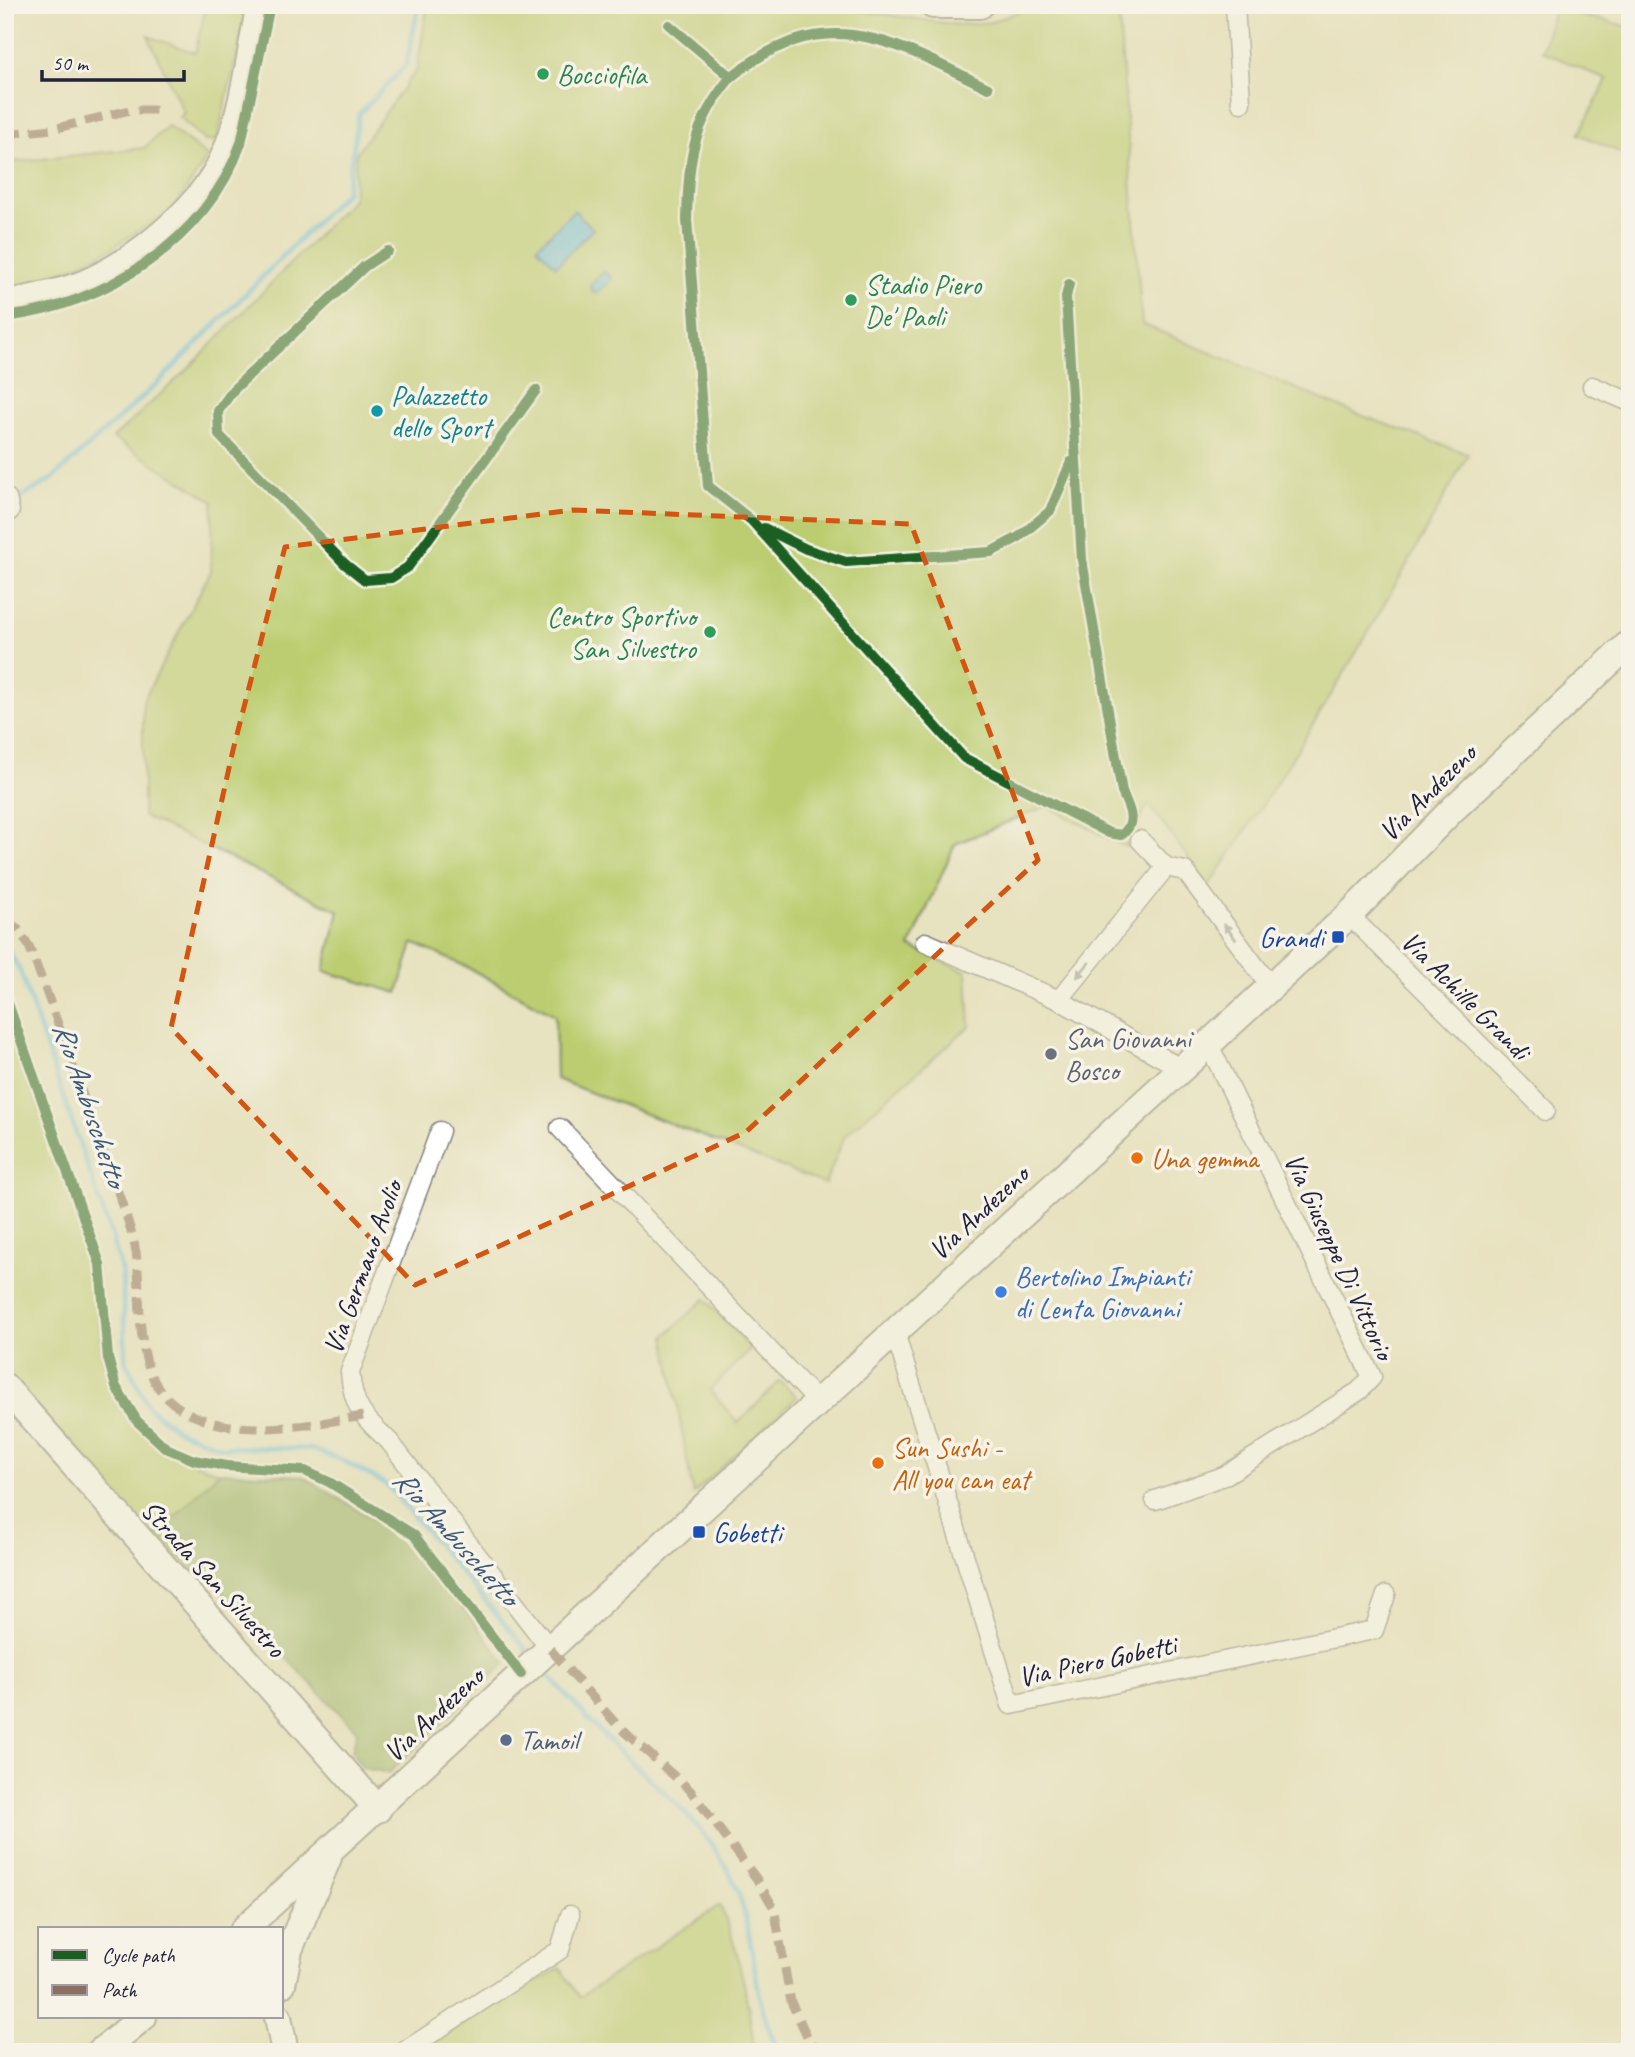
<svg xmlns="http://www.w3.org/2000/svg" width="1635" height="2057" font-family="Caveat,sans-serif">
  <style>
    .green { fill: #bbcd70; stroke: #6e7856; stroke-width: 2 }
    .forest { fill: #94b062; stroke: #5b694e; stroke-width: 2 }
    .water { fill: #6cbfe8; stroke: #477092; stroke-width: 2 }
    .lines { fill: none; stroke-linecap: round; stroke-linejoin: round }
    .stream { stroke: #6cbfe8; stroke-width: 5 }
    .street-casing { stroke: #84827e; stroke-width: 21 }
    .secondary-casing { stroke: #84827e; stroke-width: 30 }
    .street { stroke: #fff; stroke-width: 18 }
    .secondary { stroke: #fff; stroke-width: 26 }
    .quiet { stroke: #8d6e63; stroke-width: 9; stroke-dasharray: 18 9; stroke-linecap: butt }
    .cycleway-casing { stroke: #f7f3e8; stroke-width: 15 }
    .cycleway { stroke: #1b5e20; stroke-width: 10 }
    .oneway { fill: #9c9ca7 }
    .marked { fill: none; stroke: #d45411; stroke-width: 5; stroke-dasharray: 14 9; stroke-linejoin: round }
    .leisure-dot { fill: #2e9e5b; stroke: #f7f3e8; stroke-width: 2.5 }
    .culture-dot { fill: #0f9aa8; stroke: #f7f3e8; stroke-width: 2.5 }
    .transit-dot { fill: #1a4fb4; stroke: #f7f3e8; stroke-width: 2.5 }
    .worship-dot { fill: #6b7280; stroke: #f7f3e8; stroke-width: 2.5 }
    .food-dot { fill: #e8710a; stroke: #f7f3e8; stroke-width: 2.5 }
    .shop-dot { fill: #3f7fe0; stroke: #f7f3e8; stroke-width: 2.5 }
    .service-dot { fill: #5c6f8a; stroke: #f7f3e8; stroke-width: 2.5 }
    .labels { text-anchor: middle; stroke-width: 7; stroke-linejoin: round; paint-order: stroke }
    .leisure-label { font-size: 28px; fill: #27864d; stroke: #f7f3e8; text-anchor: start }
    .culture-label { font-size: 28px; fill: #0d838f; stroke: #f7f3e8; text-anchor: start }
    .street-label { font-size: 28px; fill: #22223b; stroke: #f7f3e8 }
    .transit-label { font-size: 28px; fill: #164399; stroke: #f7f3e8; text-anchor: end }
    .worship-label { font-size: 28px; fill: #5b616d; stroke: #f7f3e8; text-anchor: start }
    .food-label { font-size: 28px; fill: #c56008; stroke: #f7f3e8; text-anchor: start }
    .shop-label { font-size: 28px; fill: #366cbe; stroke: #f7f3e8; text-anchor: start }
    .service-label { font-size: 28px; fill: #4e5e75; stroke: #f7f3e8; text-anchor: start }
    .water-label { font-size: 30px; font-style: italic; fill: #3c5978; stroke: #f7f3e8 }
  </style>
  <rect width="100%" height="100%" fill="#f7f3e8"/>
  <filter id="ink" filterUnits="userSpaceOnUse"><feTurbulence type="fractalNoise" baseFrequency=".0143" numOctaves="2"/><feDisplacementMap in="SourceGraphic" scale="14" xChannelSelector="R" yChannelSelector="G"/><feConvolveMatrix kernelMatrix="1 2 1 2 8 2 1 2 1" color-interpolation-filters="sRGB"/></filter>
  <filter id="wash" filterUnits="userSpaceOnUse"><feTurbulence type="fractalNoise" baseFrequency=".00686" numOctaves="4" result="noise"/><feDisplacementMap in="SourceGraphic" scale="28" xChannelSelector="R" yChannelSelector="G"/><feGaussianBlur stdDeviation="1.57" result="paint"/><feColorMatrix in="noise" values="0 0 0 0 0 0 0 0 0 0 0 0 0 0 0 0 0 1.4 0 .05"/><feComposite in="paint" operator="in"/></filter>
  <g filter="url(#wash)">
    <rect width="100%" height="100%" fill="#e7e2c0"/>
    <g class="green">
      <path d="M206,5H248L217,140L205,141L179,117L184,113L148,36L195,53Z"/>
      <path d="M433,5H819L959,25L991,22L1037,5H1118L1142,324L1352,412L1468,454C1389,601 1303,747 1209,886L1148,804L1126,847L1047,806L955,844L910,947L967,972L970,1026L845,1135L825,1184L556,1079L555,1015L465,966L413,943L398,993L324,971L339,911L143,816V701L211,571L213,501L113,438L191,366L353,199L356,153L417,69L426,14Z"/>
      <path d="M1554,9L1630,27V157L1579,134L1607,80L1542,51Z"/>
      <path d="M168,126L208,157L173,209L107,251L47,280L5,291V163L144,148Z"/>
      <path d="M5,1011L96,1267L100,1336L106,1372L112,1389L133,1421L164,1452L219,1472L152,1540L5,1374Z"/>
      <path d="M705,1299L751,1349L710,1390L738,1423L780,1381L797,1397L693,1494L665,1336Z"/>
      <path d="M720,1905C740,1951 747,1997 754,2046L749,2052H430L427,2046L560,1968L580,1997Z"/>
    </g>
    <path class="forest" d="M219,1472L302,1476L412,1543L506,1663L389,1773L363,1768L352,1752L357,1731L201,1570L184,1573L152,1540Z"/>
    <g class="water">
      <path d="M574,210L593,229L556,266L537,247Z"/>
      <path d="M604,271L612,279L598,293H593L590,285Z"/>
    </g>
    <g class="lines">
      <g class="stream">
        <path d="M11,503L52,479L160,381L346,192L359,114L406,65L419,5"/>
        <path d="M5,881L8,911"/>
        <path d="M5,944L20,971L113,1240L122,1273L126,1362L149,1408L179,1431L222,1447L311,1449L344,1461L387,1485L531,1655"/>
        <path d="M6,944L7,929"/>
        <path d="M542,1668C567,1696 592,1724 619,1750C658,1788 699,1819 727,1868C759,1923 748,1999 780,2052"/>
      </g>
    </g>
  </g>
  <g filter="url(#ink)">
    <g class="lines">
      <defs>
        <g id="street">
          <path d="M1235,5L1241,103"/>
          <path d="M1592,386L1630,402"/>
          <path d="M7,498L10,511"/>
          <path d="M1140,840L1166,867"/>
          <path d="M1349,915L1546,1111"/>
          <path d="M925,942L1059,1000"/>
          <path d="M1182,1069L1059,1000L1166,867L1185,871L1271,987"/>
          <path d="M560,1128L820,1404"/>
          <path d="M440,1131L350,1372C353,1408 363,1417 389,1441L550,1649"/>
          <path d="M895,1333L1011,1705L1374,1630L1386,1595"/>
          <path d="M1155,1500L1224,1476L1359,1391L1372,1377L1209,1045"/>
          <path d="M403,2052L560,1950L570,1915"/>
        </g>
        <g id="secondary">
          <path d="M933,5H980"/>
          <path d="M5,304C31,298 58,294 83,284C133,263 198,211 222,161C244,114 249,56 260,5"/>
          <path d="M5,1387L378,1809"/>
          <path d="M244,1929L1349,915L1453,809L1630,643"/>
          <path d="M282,1984L289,1950L328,1858"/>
          <path d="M278,2017L285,2052"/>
          <path d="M100,2052L143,2017"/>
        </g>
      </defs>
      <use href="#street" class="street-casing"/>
      <use href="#secondary" class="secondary-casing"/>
      <use href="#street" class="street"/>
      <use href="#secondary" class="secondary"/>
      <g class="quiet">
        <path d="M5,134L53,129L130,110H160"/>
        <path d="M5,919L17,928L29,946C55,1012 77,1080 101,1146C113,1181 129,1216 136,1252C143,1296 132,1366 168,1399C218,1444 303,1426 363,1416"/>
        <path d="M550,1649L619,1727L690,1790L756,1878L774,1908L791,2002L809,2040L821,2052"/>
      </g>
      <defs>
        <g id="cycleway">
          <path d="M669,25L731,77C692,124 688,160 687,220L708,486L751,520L964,758L1109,833L1121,835C1138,823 1129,808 1122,792L1082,560L1066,297L1069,284"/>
          <path d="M731,77C827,0 893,41 988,88"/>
          <path d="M388,251L365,266L234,389L218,411L219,435L345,564L365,580L391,578L408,567L536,390"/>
          <path d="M5,317C104,306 208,239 241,143L270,5"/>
          <path d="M764,528L806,549L846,562L991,552L1019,537L1050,511L1071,462"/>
          <path d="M5,995L100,1264L108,1358L116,1387L137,1421L166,1448L194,1460L226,1466L305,1471L329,1482L414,1535L521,1674"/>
        </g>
      </defs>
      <use href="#cycleway" class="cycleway-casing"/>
      <use href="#cycleway" class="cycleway"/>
    </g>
    <defs><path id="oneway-solid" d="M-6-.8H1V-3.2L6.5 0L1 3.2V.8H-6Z" transform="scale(1.75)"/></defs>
    <g class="oneway">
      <use href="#oneway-solid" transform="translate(1230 932) rotate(-127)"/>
      <use href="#oneway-solid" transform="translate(1083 970) rotate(129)"/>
    </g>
  </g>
  <path d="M0 0H1635V2057H0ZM573,510L911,524L1038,860L746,1132L415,1285L171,1028L233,750L285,547Z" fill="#e7e2c0" fill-opacity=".55" fill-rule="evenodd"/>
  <path class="marked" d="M573,510L911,524L1038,860L746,1132L415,1285L171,1028L233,750L285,547Z"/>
  <g class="leisure-dot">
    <circle cx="543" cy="74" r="7"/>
    <circle cx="851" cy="300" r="7"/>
    <circle cx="710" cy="632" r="7"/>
  </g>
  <circle class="culture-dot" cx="377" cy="411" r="7"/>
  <g class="transit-dot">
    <rect x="1331" y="930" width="14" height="14" rx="3.5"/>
    <rect x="692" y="1525" width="14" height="14" rx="3.5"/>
  </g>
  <circle class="worship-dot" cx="1051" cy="1054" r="7"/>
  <g class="food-dot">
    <circle cx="1137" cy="1158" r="7"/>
    <circle cx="878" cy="1463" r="7"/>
  </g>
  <circle class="shop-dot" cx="1001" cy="1292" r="7"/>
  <circle class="service-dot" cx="506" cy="1740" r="7"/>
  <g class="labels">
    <g class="leisure-label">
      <text x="557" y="84">Bocciofila</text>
      <text x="865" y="294">Stadio Piero<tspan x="865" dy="32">De' Paoli</tspan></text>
      <text x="696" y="626" text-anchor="end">Centro Sportivo<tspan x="696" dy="32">San Silvestro</tspan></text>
    </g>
    <g class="culture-label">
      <text x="391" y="405">Palazzetto<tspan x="391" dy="32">dello Sport</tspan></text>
    </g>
    <g class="street-label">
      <text transform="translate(1427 792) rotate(-45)" y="10">Via Andezeno</text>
      <text transform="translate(1466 995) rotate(45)" y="10">Via Achille Grandi</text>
      <text transform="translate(978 1212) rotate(-43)" y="10">Via Andezeno</text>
      <text transform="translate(1340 1256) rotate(65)" y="10">Via Giuseppe Di Vittorio</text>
      <text transform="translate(362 1267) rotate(-70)" y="10">Via Germano Avolio</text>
      <text transform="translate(214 1578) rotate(48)" y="10">Strada San Silvestro</text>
      <text transform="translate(1097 1660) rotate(-12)" y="10">Via Piero Gobetti</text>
      <text transform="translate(433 1714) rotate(-43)" y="10">Via Andezeno</text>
    </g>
    <g class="transit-label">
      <text x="1324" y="947">Grandi</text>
      <text x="713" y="1542" text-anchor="start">Gobetti</text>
    </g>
    <g class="worship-label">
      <text x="1065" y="1048">San Giovanni<tspan x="1065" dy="32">Bosco</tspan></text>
    </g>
    <g class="food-label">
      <text x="1151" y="1168">Una gemma</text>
      <text x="892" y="1457">Sun Sushi -<tspan x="892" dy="32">All you can eat</tspan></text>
    </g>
    <g class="shop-label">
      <text x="1015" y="1286">Bertolino Impianti<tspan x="1015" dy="32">di Lenta Giovanni</tspan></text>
    </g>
    <g class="service-label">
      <text x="520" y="1750">Tamoil</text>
    </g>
    <g class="water-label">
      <text transform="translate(90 1104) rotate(71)" y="10">Rio Ambuschetto</text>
      <text transform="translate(456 1537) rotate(48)" y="10">Rio Ambuschetto</text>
    </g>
  </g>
  <rect width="1635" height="2057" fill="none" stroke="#f7f3e8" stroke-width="28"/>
  <rect x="38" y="1927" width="245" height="91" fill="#f7f3e8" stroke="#a29fa3" stroke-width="2"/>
  <rect x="52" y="1950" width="35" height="10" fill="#1b5e20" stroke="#a29fa3" stroke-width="2"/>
  <text x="102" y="1962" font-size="21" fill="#22223b">Cycle path</text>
  <rect x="52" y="1985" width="35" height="10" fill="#8d6e63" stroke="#a29fa3" stroke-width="2"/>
  <text x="102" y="1997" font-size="21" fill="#22223b">Path</text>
  <path d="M42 70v10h142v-10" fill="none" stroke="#22223b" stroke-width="3.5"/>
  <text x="52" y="70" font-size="21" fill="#22223b" stroke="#f7f3e8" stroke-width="5" paint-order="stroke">50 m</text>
</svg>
